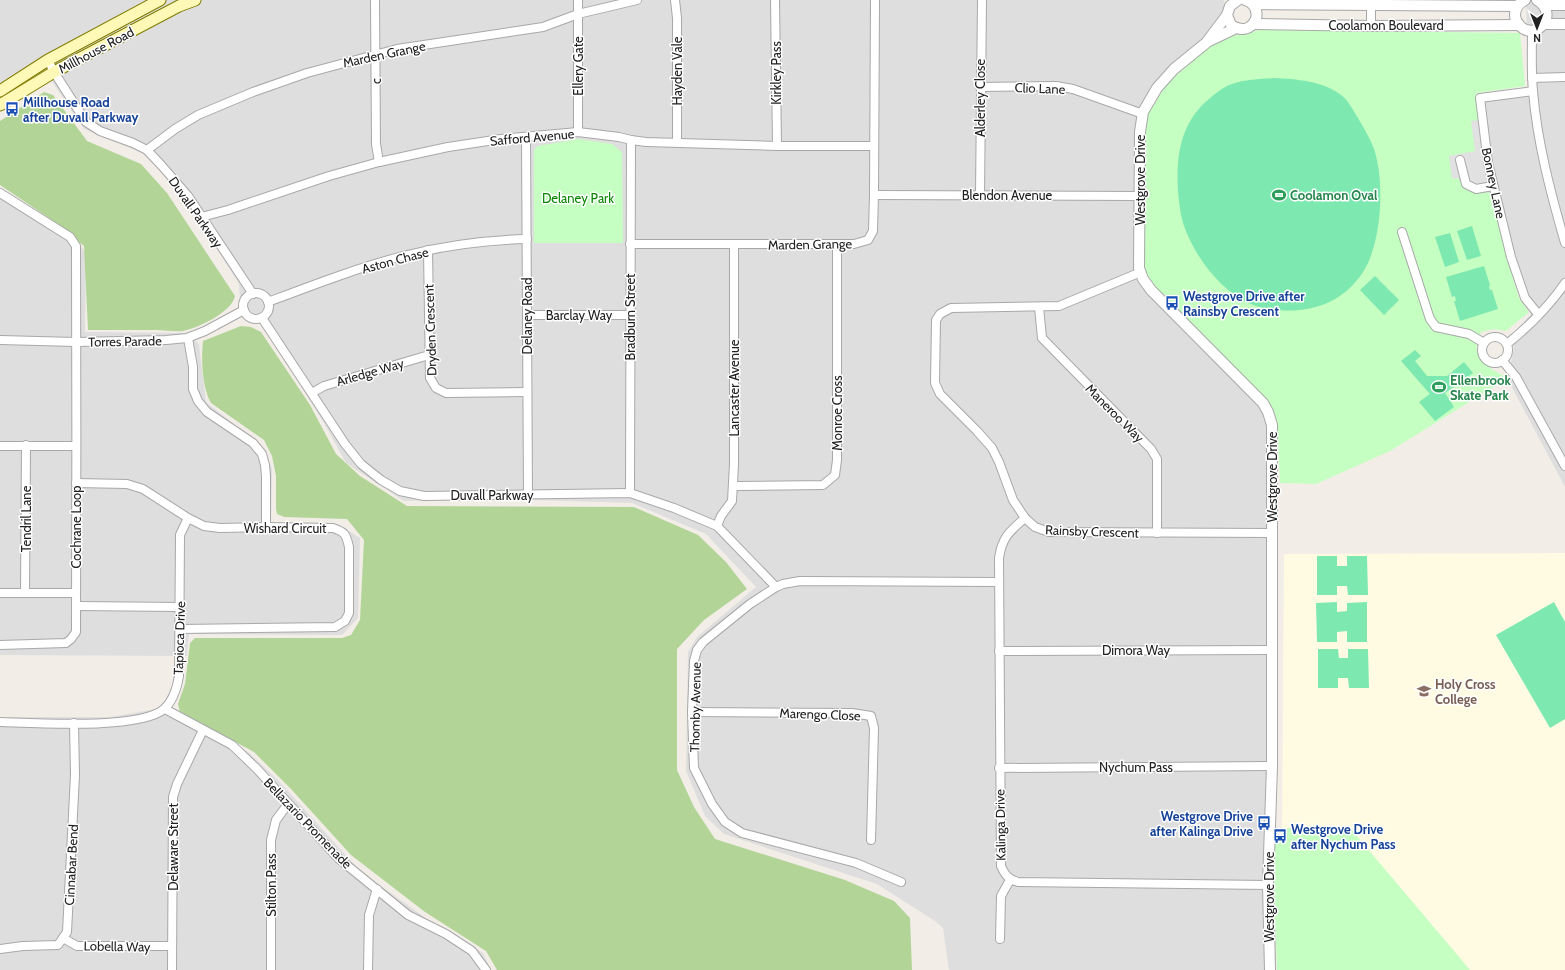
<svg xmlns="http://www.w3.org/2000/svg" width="1565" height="970" font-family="Cabin,sans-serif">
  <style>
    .residential { fill: #dfdede }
    .education { fill: #fffbe3 }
    .forest { fill: #b2d597 }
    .park { fill: #c5ffc1 }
    .pitch { fill: #7de8b0 }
    .parking { fill: #e1e1e1 }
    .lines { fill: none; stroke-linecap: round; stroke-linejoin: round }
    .minor-casing { stroke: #a8a8a8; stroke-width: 10 }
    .tertiary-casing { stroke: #a8a8a8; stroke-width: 12 }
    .secondary-casing { stroke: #807c00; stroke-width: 13 }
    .minor { stroke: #fff; stroke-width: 8 }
    .tertiary { stroke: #fff; stroke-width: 10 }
    .secondary { stroke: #fff9b8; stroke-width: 11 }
    .labels { text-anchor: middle; stroke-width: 3; stroke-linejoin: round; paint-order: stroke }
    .street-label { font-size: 13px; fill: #212121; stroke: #fff }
    .transit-label { font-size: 13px; font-weight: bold; fill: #164399; stroke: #fff; text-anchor: start }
    .leisure-label { font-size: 13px; font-weight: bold; fill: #27864d; stroke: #fff; text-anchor: start }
    .park-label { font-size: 13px; fill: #088801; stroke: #fff }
    .education-label { font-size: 13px; font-weight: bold; fill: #785e54; stroke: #fff; text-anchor: start }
  </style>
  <rect width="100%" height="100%" fill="#f2ede7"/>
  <g class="residential">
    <path d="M0,0H1224L1225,8L1203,50L1155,95L1147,126L1269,407L1276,595V970H949L943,928L935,921L877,884L724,834L705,816L686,771L688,652L697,637L756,587L706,534L632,503L504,499L404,501L346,463L324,423L263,325L241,317L239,284L180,191L142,153L84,129L51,80L0,111Z"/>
    <path d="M1526,0H1565V487L1508,380L1517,329L1531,314L1519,294L1504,251L1477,96L1528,87Z"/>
    <path d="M0,189L75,237L86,254L85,332L187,333L199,344L206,402L265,449L272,469L271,523L341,526L360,538L358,618L342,635L189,634L187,656L0,655Z"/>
    <path d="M156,709L177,710L248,752L278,780L360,871L430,921L483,953L491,970H0V717H110Z"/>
  </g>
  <path class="education" d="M1565,553V970H1470L1350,828H1282L1284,554Z"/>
  <g class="forest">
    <path d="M44,92L53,95L87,141L141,164L167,193L235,296C232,312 198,328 183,331C175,332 165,330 156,330C133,330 111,330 88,330L84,246L58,224L0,185V121Z"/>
    <path d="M241,326L251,327L261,332L310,405L336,454L360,476L407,506L634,507L698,535L726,562L747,589L704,620L677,649V770L694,807L715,839L845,880L894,901L910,918L912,970H497L486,951L425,912L351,855L291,789L254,752L180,712L178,704L185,684L190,643L195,638H342L351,635L360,620L364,540L347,519L284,517L277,514L276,509V476L272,456L264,440L211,403C202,388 201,359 203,341Z"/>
  </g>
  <g class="park">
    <path d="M1261,30L1520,33L1525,86L1476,93L1485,162L1506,254L1519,298L1529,312L1506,331L1494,329L1481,332C1480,336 1477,340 1477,344C1474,362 1495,371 1508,378L1390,451L1316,484L1280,483L1277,425L1148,280L1142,267L1144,137L1147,115L1166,85L1209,45L1228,37Z"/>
    <path d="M578,139L612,144L622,152L623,243H534V150L538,146Z"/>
    <path d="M1282,828H1350L1470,970H1277L1272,837H1282Z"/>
  </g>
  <g class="pitch">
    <path d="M1274,78C1296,79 1323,81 1341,95C1348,100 1353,110 1358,118C1363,127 1370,138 1374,149C1385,181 1382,243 1363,272C1348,295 1327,307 1300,310C1280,312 1256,309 1239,298C1214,282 1192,251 1183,223C1180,213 1179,202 1178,191C1176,157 1180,123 1209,99C1216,93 1223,87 1232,84C1245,79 1260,79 1274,78Z"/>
    <path d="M1472,226L1481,256L1467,260L1457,231Z"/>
    <path d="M1450,233L1459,262L1445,267L1435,237Z"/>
    <path d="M1484,266L1490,285L1489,286L1490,290H1492L1498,309L1460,321L1454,301H1456L1455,296L1452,297L1446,277Z"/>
    <path d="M1375,276L1399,300L1384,315L1360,290Z"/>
    <path d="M1415,350L1421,356L1415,361L1427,376H1447L1464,362L1473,373L1445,393L1454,407L1435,421L1419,402L1430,394L1401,361Z"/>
    <path d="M1317,556H1337V566H1347V556H1367L1368,595H1348L1347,586H1337V595H1317Z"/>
    <path d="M1337,602V612L1347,611V603L1367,602V642H1347V631L1337,632V642H1317L1316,603Z"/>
    <path d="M1554,602L1565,622V719L1550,728L1496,635Z"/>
    <path d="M1318,649H1338L1339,658H1348V649H1368L1369,688H1349L1348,678H1338V688H1318Z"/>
  </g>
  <path class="parking" d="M1479,120L1490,193L1471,191L1464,187L1458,178L1452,179L1449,156L1475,151L1471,121Z"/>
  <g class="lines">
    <defs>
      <g id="minor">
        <path d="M375,0L376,144L379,162"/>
        <path d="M675,0L677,18V142"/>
        <path d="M775,0L777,146"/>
        <path d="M1371,1V26"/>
        <path d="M1532,30C1532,51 1531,71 1533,91C1537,142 1551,194 1565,243"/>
        <path d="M48,60L54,72L86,122L100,131L133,143L147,150L162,166L188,196L253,294"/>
        <path d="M1532,78L1565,77"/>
        <path d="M980,87L1056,86L1073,89L1143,114"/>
        <path d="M1533,91L1480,98L1488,163L1511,257L1525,298L1538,314"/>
        <path d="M578,132V0"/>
        <path d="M526,138L528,495"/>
        <path d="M147,150L175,129L198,115L253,92L307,73L397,49L543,27L578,14L637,0"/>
        <path d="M1460,160L1466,184L1476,189L1493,186"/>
        <path d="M0,193L70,237L76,246C77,375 76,503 76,632L71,639L66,643L0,645"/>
        <path d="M874,195L1140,196"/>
        <path d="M980,195L982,0"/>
        <path d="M201,217L228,210L329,176L379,162L448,147L501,139L578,132L619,137L631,140L646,142L777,146H874"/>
        <path d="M1402,232L1430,319L1436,327L1469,334L1484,343"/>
        <path d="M630,244H854L868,240L873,231L874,195L875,0"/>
        <path d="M428,250L430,378L436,388L446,393L527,392"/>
        <path d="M1141,272L1059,306L951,308L940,314L936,320L935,383L940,394L977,431L992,448L999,462L1013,500L1025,518L1035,527L1049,532L1272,533"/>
        <circle cx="256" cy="306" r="13"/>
        <path d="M268,302C313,285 357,268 403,256C442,246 487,240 527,239"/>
        <path d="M1039,307L1042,338L1151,449L1157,459V533"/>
        <path d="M528,315H630"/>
        <path d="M262,318L345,444L361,464L381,480L400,491L424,496L630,493L674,508L717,526L776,587"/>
        <circle cx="1495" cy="350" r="13"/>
        <path d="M188,338L193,367V389L198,401L207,412L253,443L262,454L265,465L266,476V527"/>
        <path d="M0,340L76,342L166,340L187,338L205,331L244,310"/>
        <path d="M1507,344C1528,327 1550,305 1565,283"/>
        <path d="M1502,360L1516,377L1565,466"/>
        <path d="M312,393L324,386L429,355"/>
        <path d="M0,446H75"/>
        <path d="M76,483L127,484L143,489L188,518L204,526L220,528L266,527L333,528C345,532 346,534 349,547V613L345,621L335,627L180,629"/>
        <path d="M733,486L823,485L835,475L837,460V244"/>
        <path d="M630,493L631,140"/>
        <path d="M1025,518C1010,531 1002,537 999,558L1001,866C1005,875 1008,879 1018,882L1268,885"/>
        <path d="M717,526L721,516L732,501L734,464V245"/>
        <path d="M0,593H76"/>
        <path d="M25,593L26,445"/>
        <path d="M76,606L180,607"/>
        <path d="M999,651L1272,650"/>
        <path d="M165,709L232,745L257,769L338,858L408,915L446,934L472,951L486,970"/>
        <path d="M692,712L852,713L871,716L874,728L871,840"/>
        <path d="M0,722C34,723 140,730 164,709C173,701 177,688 179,676L180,535L188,518"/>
        <path d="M999,768L1272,766"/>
        <path d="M901,882L856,863L742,833L725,822L712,804L694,768L692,712L694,661L697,650L703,642L750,604L776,587L783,584L800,581L999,582"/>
        <path d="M63,938L77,946H172"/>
        <path d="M1000,939L1001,896L1010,880"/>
        <path d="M0,949L23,946L58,945L67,932L75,775L74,723"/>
        <path d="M172,970L173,797L177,784L203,730"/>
        <path d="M271,970V840L276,820L288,804"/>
        <path d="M368,970L369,915L377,889"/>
      </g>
      <g id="tertiary">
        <path d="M1238,0L1230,6L1227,15L1231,25C1241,32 1251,30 1256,19C1258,10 1255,3 1245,0"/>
        <path d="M1525,0C1519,3 1515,8 1515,15C1515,19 1517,23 1520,26C1536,42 1560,14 1537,0"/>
        <path d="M1253,4L1517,6"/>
        <path d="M1544,5H1565"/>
        <path d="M1227,15L1206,43L1174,69L1157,88L1143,112L1140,132L1139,268L1143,279L1151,290L1263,403L1268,412L1272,425V766L1268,885L1270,970"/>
        <path d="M1254,24L1371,26L1519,25"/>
        <path d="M1544,24H1565"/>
        <path d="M1209,41L1236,28"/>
      </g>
      <g id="secondary">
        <path d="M0,91L48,60L160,0"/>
        <path d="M0,105L54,72L179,6L195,0"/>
      </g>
    </defs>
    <use href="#minor" class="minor-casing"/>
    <use href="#tertiary" class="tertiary-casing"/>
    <use href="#secondary" class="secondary-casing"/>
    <use href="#minor" class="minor"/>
    <use href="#tertiary" class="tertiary"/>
    <use href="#secondary" class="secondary"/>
  </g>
  <defs>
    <symbol id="bus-bare" viewBox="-9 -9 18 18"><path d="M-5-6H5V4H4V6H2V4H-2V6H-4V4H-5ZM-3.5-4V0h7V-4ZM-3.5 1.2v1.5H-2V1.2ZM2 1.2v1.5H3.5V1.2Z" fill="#1a4fb4" stroke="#fff" stroke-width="2.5" paint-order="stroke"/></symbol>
    <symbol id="stadium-bare" viewBox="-9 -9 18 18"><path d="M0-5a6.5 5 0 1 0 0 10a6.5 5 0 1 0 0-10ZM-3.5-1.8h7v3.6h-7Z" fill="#2e9e5b" stroke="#fff" stroke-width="2.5" paint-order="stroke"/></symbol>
    <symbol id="school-bare" viewBox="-9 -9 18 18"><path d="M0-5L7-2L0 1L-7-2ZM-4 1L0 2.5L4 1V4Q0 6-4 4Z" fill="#8d6e63" stroke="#fff" stroke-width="2.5" paint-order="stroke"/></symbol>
  </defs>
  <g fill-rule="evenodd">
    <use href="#bus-bare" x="2" y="99" width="20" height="20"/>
    <use href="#stadium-bare" x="1269" y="185" width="20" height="20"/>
    <use href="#bus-bare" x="1162" y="293" width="20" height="20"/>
    <use href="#stadium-bare" x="1429" y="377" width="20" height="20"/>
    <use href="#school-bare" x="1414" y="681" width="20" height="20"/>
    <use href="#bus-bare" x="1254" y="813" width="20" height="20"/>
    <use href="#bus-bare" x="1270" y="826" width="20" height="20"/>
  </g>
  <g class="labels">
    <g class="street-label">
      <text x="1386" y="30">Coolamon Boulevard</text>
      <text transform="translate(96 50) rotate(-28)" y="5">Millhouse Road</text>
      <text transform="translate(384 54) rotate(-12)" y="5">Marden Grange</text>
      <text transform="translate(578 66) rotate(-90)" y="5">Ellery Gate</text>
      <text transform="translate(677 71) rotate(-90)" y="5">Hayden Vale</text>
      <text transform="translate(776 73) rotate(-90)" y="5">Kirkley Pass</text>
      <text transform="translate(376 81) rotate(-90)" y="5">c</text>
      <text transform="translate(1040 88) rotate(2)" y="5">Clio Lane</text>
      <text transform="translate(980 98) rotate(-90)" y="5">Alderley Close</text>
      <text transform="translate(532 137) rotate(-5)" y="5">Safford Avenue</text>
      <text transform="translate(1140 180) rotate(-90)" y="5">Westgrove Drive</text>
      <text transform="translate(1494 183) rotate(78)" y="5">Bonney Lane</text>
      <text x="1007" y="200">Blendon Avenue</text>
      <text transform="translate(196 212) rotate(55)" y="5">Duvall Parkway</text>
      <text transform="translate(810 244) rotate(-1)" y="5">Marden Grange</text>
      <text transform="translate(395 260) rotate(-15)" y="5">Aston Chase</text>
      <text x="579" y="320">Barclay Way</text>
      <text transform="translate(527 316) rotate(-90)" y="5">Delaney Road</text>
      <text transform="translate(630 317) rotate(-90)" y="5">Bradburn Street</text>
      <text transform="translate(430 330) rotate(-92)" y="5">Dryden Crescent</text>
      <text transform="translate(125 341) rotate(-1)" y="5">Torres Parade</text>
      <text transform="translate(370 372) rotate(-16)" y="5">Arledge Way</text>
      <text transform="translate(734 388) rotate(-90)" y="5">Lancaster Avenue</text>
      <text transform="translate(837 413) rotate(-90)" y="5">Monroe Cross</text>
      <text transform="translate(1115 413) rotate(45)" y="5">Maneroo Way</text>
      <text transform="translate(1272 477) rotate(-90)" y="5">Westgrove Drive</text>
      <text x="492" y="500">Duvall Parkway</text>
      <text transform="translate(26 519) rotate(-90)" y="5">Tendril Lane</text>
      <text transform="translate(76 527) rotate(-90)" y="5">Cochrane Loop</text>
      <text x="285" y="533">Wishard Circuit</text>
      <text transform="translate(1092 531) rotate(2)" y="5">Rainsby Crescent</text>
      <text transform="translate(179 638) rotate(-88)" y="5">Tapioca Drive</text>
      <text x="1136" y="655">Dimora Way</text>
      <text transform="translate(695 707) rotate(-89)" y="5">Thomby Avenue</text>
      <text transform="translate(820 714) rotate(2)" y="5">Marengo Close</text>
      <text x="1136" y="772">Nychum Pass</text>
      <text transform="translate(308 823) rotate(46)" y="5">Bellazario Promenade</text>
      <text transform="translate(1000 825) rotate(-91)" y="5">Kalinga Drive</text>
      <text transform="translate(173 847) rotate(-90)" y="5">Delaware Street</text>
      <text transform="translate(71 865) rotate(-87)" y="5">Cinnabar Bend</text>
      <text transform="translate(271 885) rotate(-90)" y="5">Stilton Pass</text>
      <text transform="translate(1269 897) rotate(-90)" y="5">Westgrove Drive</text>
      <text transform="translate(117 946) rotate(1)" y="5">Lobella Way</text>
    </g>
    <g class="transit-label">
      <text x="23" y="107">Millhouse Road<tspan x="23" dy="15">after Duvall Parkway</tspan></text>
      <text x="1183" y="301">Westgrove Drive after<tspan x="1183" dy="15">Rainsby Crescent</tspan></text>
      <text x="1253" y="821" text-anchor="end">Westgrove Drive<tspan x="1253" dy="15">after Kalinga Drive</tspan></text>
      <text x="1291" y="834">Westgrove Drive<tspan x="1291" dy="15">after Nychum Pass</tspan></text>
    </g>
    <g class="leisure-label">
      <text x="1290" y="200">Coolamon Oval</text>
      <text x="1450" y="385">Ellenbrook<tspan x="1450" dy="15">Skate Park</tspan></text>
    </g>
    <g class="park-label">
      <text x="578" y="203">Delaney Park</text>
    </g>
    <g class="education-label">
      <text x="1435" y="689">Holy Cross<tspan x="1435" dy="15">College</tspan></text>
    </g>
  </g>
  <g transform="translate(1537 28) rotate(180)" stroke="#ffffff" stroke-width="3" paint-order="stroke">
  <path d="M0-3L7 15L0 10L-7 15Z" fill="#212121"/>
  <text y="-6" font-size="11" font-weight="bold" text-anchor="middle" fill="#212121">N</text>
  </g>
</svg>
